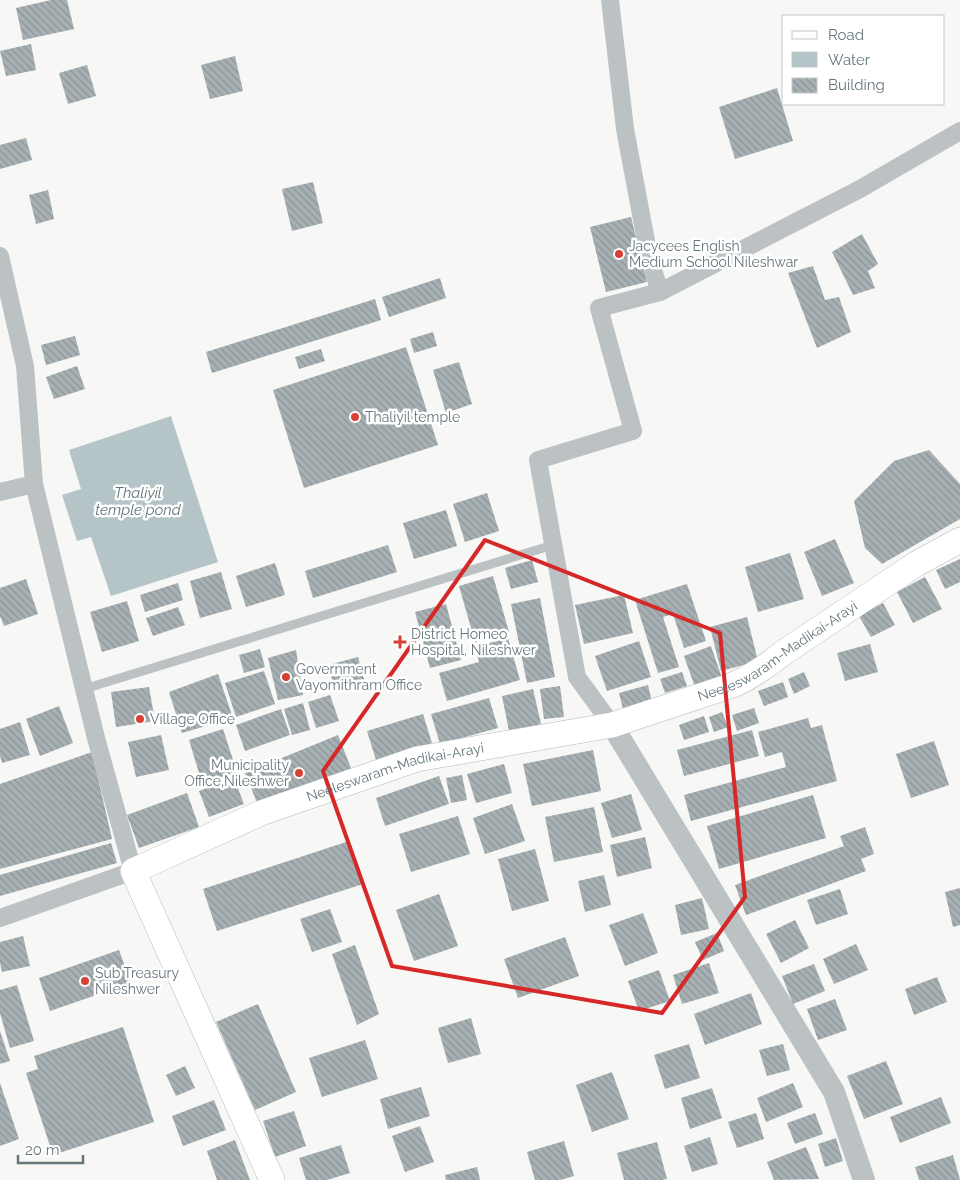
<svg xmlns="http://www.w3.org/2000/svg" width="960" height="1180" font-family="Raleway,sans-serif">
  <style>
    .water { fill: #b5c4c6 }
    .building { fill: url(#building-back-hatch) }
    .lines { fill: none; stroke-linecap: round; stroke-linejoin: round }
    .secondary-casing { stroke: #b1b8bb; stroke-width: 26 }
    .service { stroke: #bcc2c4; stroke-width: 9 }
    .minor { stroke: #bcc2c4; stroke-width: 18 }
    .tertiary { stroke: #bcc2c4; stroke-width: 22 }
    .secondary { stroke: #fff; stroke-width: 25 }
    .marked { fill: none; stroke: #d62828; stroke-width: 4; stroke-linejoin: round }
    .poi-dot { fill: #d64036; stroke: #fff; stroke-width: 2 }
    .labels { text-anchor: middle; stroke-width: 5; stroke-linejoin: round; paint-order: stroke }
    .poi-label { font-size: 14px; fill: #65777d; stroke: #fff; text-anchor: start }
    .street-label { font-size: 14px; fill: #65777d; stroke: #fff }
    .water-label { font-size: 15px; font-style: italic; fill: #5f7678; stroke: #fff }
  </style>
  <defs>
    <pattern id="building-back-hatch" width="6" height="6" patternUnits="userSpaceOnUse" patternTransform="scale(1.25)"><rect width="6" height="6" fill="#a7b0b3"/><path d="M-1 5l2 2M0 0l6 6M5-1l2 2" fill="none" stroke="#8c9497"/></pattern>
  </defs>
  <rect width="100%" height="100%" fill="#f7f7f5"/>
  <path class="water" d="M171,416L218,562L111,596L91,537L77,541L62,495L81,489L69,450Z"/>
  <g class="building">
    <path d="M51,0H67L74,29L23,40L16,8Z"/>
    <path d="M31,44L36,70L6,76L0,51Z"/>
    <path d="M235,56L243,91L210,99L201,65Z"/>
    <path d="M87,65L96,96L68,104L59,73Z"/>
    <path d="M777,88L793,141L735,159L719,107Z"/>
    <path d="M26,138L32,160L0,169V145Z"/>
    <path d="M313,182L323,223L292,231L282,189Z"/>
    <path d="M48,190L54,219L36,224L29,195Z"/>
    <path d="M631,217L647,282L606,292L590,227Z"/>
    <path d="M862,234L878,264L868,271L875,288L853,295L832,252Z"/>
    <path d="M813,266L825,300L839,297L851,332L817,348L788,273Z"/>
    <path d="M440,278L446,298L389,317L382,297Z"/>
    <path d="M375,299L381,320L212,373L206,352Z"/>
    <path d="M433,332L437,346L414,353L410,339Z"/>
    <path d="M75,336L80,355L46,365L41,345Z"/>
    <path d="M406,347L438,445L304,488L273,390Z"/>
    <path d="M321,349L325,361L299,369L295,357Z"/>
    <path d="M459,362L472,404L446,413L433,370Z"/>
    <path d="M77,366L85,389L54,399L46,377Z"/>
    <path d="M929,450L960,484V519L882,564L865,548L854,501L894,461Z"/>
    <path d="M487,493L499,531L465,542L453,504Z"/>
    <path d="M446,510L457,546L414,559L403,523Z"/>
    <path d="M835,539L854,583L822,596L804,552Z"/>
    <path d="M388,545L397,572L313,598L305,571Z"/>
    <path d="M790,553L804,599L758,612L745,567Z"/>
    <path d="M960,559V582L945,589L936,570Z"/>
    <path d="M532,560L538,582L511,589L505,568Z"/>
    <path d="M275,563L285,595L246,607L236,576Z"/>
    <path d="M221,572L232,609L200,618L190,581Z"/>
    <path d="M493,576L509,632L475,642L459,586Z"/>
    <path d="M925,577L942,609L913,623L897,592Z"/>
    <path d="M26,579L38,614L4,626L0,616V588Z"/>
    <path d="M178,583L183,600L145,612L140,595Z"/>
    <path d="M687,584L706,641L684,648L673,614L663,617L679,667L658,673L635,600Z"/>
    <path d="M624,595L633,633L584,644L575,605Z"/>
    <path d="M540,598L555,677L527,683L511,604Z"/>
    <path d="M127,601L139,641L102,652L90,612Z"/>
    <path d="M883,603L895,625L871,637L859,616Z"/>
    <path d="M446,604L461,660L430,668L415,612Z"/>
    <path d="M178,607L185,625L153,636L146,618Z"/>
    <path d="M747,617L758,661L721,671L710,627Z"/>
    <path d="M508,638L520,680L447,701L439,673L479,662L475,647Z"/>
    <path d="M639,641L651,677L607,691L595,656Z"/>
    <path d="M870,644L878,672L845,681L837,653Z"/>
    <path d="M711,646L723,681L696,690L684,656Z"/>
    <path d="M260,649L265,667L244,673L239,655Z"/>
    <path d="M296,650L303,695L278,700L268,658Z"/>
    <path d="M358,657L364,679L334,686L328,665Z"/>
    <path d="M264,671L275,704L236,717L225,683Z"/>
    <path d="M682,672L687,686L665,693L660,679Z"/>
    <path d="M804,672L810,686L794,694L788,679Z"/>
    <path d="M218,674L233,718L182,733L169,692Z"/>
    <path d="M783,682L788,697L764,706L758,691Z"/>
    <path d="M648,685L652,702L623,709L619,693Z"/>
    <path d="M560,686L564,717L544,719L540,689Z"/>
    <path d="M149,687L155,721L116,727L111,692Z"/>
    <path d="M533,689L541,724L509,731L502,696Z"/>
    <path d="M330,695L339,721L316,728L308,702Z"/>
    <path d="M489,698L498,728L440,744L431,714Z"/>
    <path d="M303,703L310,730L292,735L284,709Z"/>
    <path d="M59,706L73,743L40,756L26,719Z"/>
    <path d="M754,708L759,723L737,731L732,715Z"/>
    <path d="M281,709L290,735L245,751L236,725Z"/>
    <path d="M722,712L728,727L714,732L709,717Z"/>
    <path d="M423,714L432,743L376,760L367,731Z"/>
    <path d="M704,716L709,732L684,740L679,725Z"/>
    <path d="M808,718L811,728L822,725L837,781L691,821L684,795L786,767L782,752L765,757L758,732Z"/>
    <path d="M20,722L30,755L2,763L0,756V729Z"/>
    <path d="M223,729L237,772L202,783L189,740Z"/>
    <path d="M752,730L759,756L684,776L677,750Z"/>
    <path d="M161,735L169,770L136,777L128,742Z"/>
    <path d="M338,735L353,773L260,810L245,773Z"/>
    <path d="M934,741L949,785L911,798L896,754Z"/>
    <path d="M593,750L601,791L532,806L523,764Z"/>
    <path d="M92,752L112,839L0,869V784Z"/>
    <path d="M504,764L512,793L476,803L467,774Z"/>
    <path d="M462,775L467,800L451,803L446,778Z"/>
    <path d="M439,776L449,804L385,826L376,798Z"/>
    <path d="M234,778L244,804L209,817L199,791Z"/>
    <path d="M187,793L199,827L139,848L127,815Z"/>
    <path d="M631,794L642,830L612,838L601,803Z"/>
    <path d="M813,795L826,838L719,869L707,826Z"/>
    <path d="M512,804L525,841L485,854L473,818Z"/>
    <path d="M594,807L603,852L554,862L545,817Z"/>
    <path d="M458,816L470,854L411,872L399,834Z"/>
    <path d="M865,827L874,854L861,859L866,871L746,915L735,885L844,846L840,836Z"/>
    <path d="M645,837L652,868L617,877L610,845Z"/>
    <path d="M349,841L363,884L217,931L203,889Z"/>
    <path d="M111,843L117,863L0,896V875Z"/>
    <path d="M535,849L549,901L512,911L498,859Z"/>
    <path d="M604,875L611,905L585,912L578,881Z"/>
    <path d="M960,888V925L953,927L945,892Z"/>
    <path d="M840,889L848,914L816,925L807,900Z"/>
    <path d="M439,894L458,946L414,961L396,910Z"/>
    <path d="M702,898L709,929L681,935L675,905Z"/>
    <path d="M330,909L342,942L312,952L300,919Z"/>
    <path d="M643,913L658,953L625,966L609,925Z"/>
    <path d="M795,920L809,948L781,963L766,934Z"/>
    <path d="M717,933L724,951L703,960L695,942Z"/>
    <path d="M23,936L30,966L2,972L0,963V942Z"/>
    <path d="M565,937L579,976L518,998L504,959Z"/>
    <path d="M856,944L868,970L834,984L823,959Z"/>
    <path d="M355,945L379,1014L357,1025L332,954Z"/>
    <path d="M119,950L131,983L50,1011L39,978Z"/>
    <path d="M709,963L719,993L682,1004L673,975Z"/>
    <path d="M814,964L825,991L793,1004L782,976Z"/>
    <path d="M659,970L670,1001L639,1011L628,981Z"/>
    <path d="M937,977L947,1002L914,1015L905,989Z"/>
    <path d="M17,985L34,1041L10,1048L0,1013V990Z"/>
    <path d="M751,993L762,1024L705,1045L694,1014Z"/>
    <path d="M835,999L847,1030L818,1040L807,1009Z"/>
    <path d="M258,1004L296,1092L255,1110L216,1022Z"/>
    <path d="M471,1018L481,1054L448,1063L438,1028Z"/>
    <path d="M123,1027L154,1122L53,1155L26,1073L38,1069L34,1056Z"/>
    <path d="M0,1031L10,1061L0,1064Z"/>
    <path d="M365,1040L378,1079L322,1097L309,1058Z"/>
    <path d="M689,1044L700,1078L665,1089L654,1055Z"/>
    <path d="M783,1044L790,1070L767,1076L759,1050Z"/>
    <path d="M886,1061L903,1104L864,1119L847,1076Z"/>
    <path d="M185,1066L195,1088L176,1096L166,1075Z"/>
    <path d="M612,1072L629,1119L592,1132L576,1085Z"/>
    <path d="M0,1083L19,1139L0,1146Z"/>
    <path d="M793,1083L803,1107L766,1122L757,1098Z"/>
    <path d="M421,1087L430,1116L388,1129L380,1099Z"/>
    <path d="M712,1088L722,1118L690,1129L681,1098Z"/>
    <path d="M941,1097L951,1123L900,1143L890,1117Z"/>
    <path d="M214,1100L226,1130L183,1146L172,1116Z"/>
    <path d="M294,1111L306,1146L275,1157L263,1121Z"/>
    <path d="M756,1113L764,1139L737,1148L728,1122Z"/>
    <path d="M815,1113L823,1134L795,1144L787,1123Z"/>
    <path d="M420,1126L434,1162L405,1172L392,1136Z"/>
    <path d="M710,1137L718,1164L692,1172L684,1146Z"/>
    <path d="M836,1138L843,1161L825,1167L818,1144Z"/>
    <path d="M235,1140L250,1180H217L207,1151Z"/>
    <path d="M564,1141L574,1176L560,1180H535L527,1152Z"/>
    <path d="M657,1142L667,1179L662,1180H624L617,1153Z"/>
    <path d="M341,1145L350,1173L327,1180H306L299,1158Z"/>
    <path d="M806,1147L819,1179L774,1180L767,1162Z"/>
    <path d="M953,1155L960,1180H919L915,1167Z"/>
    <path d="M477,1167L480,1180H446L445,1175Z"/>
  </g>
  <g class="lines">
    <defs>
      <g id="secondary">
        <path id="s1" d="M272,1180L133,871L261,813L417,759L612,725L733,685C751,677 767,666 783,653L916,564L960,540"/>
      </g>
    </defs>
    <use href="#secondary" class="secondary-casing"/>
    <path class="service" d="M84,689L553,545"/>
    <g class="minor">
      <path d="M610,0L625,129L649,257L660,292"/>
      <path d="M0,256L25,366L34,484L96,738L133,871L0,918"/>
      <path d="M0,492L34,484"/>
      <path d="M612,725L577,677L538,460L633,431L599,308L660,292L860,189L960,131"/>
    </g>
    <path class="tertiary" d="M612,725L834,1092L864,1180"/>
    <use href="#secondary" class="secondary"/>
  </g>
  <path class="marked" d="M485,540L720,633L745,897L662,1013L392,966L323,771Z"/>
  <g class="poi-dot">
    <circle cx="619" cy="254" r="5"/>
    <circle cx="355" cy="417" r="5"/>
    <path d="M397.5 634.5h5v5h5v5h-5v5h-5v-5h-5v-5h5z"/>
    <circle cx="286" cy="677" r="5"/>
    <circle cx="140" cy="719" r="5"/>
    <circle cx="299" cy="773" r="5"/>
    <circle cx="85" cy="981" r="5"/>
  </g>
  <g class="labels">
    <g class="poi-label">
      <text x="629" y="251">Jacycees English<tspan x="629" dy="16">Medium School Nileshwar</tspan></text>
      <text x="365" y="422">Thaliyil temple</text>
      <text x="411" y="639">District Homeo<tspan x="411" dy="16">Hospital, Nileshwer</tspan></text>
      <text x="296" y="674">Government<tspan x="296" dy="16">Vayomithram Office</tspan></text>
      <text x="150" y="724">Village Office</text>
      <text x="289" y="770" text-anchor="end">Municipality<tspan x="289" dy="16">Office,Nileshwer</tspan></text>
      <text x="95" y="978">Sub Treasury<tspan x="95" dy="16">Nileshwer</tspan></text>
    </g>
    <g class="street-label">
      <text dy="5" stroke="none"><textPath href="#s1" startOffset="1025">Neeleswaram-Madikai-Arayi</textPath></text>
      <text dy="5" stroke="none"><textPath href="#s1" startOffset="620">Neeleswaram-Madikai-Arayi</textPath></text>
    </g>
    <g class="water-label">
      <text x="138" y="498">Thaliyil<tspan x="138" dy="17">temple pond</tspan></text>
    </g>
  </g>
  <rect x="782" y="15" width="162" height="90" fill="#ffffff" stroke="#c1c9cb"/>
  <rect x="792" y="31" width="25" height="8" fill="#ffffff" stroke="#c1c9cb"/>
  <text x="828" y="40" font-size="15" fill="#65777d">Road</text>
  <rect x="792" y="52" width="25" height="15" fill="#b5c4c6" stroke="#c1c9cb"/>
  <text x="828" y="65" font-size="15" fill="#65777d">Water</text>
  <rect x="792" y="78" width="25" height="15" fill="url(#building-back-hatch)" stroke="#c1c9cb"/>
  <text x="828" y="90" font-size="15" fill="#65777d">Building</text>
  <path d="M18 1155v8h65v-8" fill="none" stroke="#65777d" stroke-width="2.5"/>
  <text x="25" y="1155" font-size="15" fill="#65777d" stroke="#ffffff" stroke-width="4" paint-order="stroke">20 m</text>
</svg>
